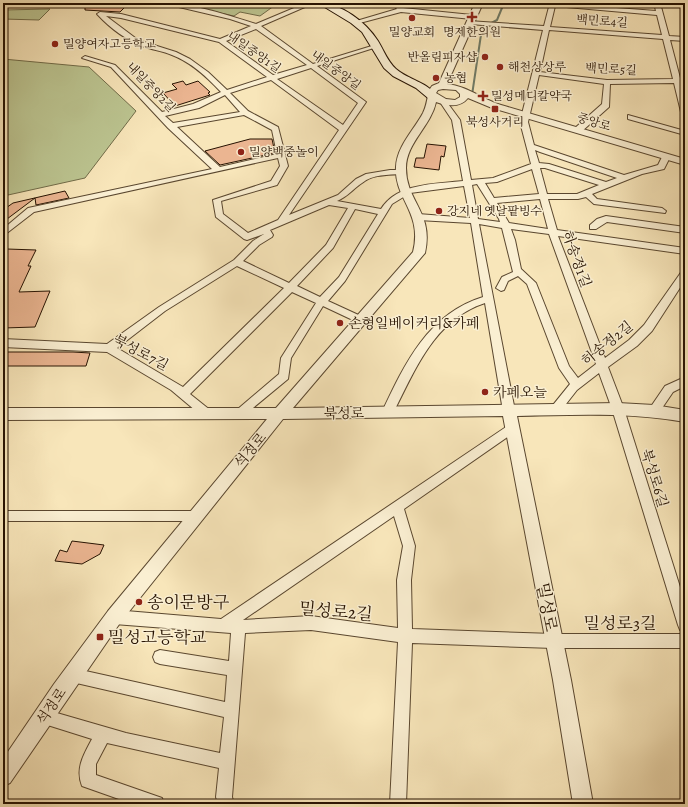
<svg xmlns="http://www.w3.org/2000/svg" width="688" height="807" font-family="Alegreya,'Noto Serif KR',serif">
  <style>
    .green { fill: #bcc591; stroke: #716c49 }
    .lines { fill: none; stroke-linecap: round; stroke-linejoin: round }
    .stream { stroke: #6f7a66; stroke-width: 2 }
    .building { fill: #ebb591; stroke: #261201 }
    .minor-casing { stroke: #5a472f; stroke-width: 2 }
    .tertiary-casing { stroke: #5a472f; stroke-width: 2 }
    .secondary-casing { stroke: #261201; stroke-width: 2 }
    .minor { fill: #faefd2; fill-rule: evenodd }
    .tertiary { fill: #faefd2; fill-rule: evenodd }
    .secondary { fill: #faefd2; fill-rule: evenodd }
    .poi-dot { fill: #8f2418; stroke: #faefd2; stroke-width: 1.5 }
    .labels { text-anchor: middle; stroke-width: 3; stroke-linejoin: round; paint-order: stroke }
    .far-street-label { font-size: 12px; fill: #261201; stroke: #faefd2 }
    .far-poi-label { font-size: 12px; fill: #261201; stroke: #faefd2; text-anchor: start }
    .street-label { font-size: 14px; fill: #261201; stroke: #faefd2 }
    .poi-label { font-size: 14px; fill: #261201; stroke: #faefd2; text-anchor: start }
    .near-poi-label { font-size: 17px; fill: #261201; stroke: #faefd2; text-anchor: start }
    .near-street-label { font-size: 17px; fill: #261201; stroke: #faefd2 }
  </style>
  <rect width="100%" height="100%" fill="#f8e6ba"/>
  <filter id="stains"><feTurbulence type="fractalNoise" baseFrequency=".005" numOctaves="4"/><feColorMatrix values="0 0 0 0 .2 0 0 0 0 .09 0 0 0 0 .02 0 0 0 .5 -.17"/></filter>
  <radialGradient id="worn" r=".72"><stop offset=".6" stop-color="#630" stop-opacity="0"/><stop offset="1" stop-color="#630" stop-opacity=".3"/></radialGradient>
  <g class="green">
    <path d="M211,3H278L260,16L240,12L234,16L202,9Z"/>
    <path d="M50,9L39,20L3,19V10Z"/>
    <path d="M3,59L89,67L136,111L85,178L8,195L3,199Z"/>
  </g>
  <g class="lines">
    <path class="stream" d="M472,95L482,28L497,20L504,3"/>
  </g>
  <g class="building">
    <path d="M85,3H129L120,12L85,10Z"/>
    <path d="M183,81L186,85L198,81L210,92L208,93L210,95L175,106L163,93L177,89L172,84Z"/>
    <path d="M250,139H272L275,153L220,165L205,151Z"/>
    <path d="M427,144L446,146L444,157L441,156L439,170L414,167L416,158H424Z"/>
    <path d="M65,191L69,198L36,205L35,198L3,222V210L13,203Z"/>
    <path d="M7,249L36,250L28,266H31L19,292L50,291L35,327L3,328V256Z"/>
    <path d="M3,352H73L90,353L86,366H3Z"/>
    <path d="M72,541L104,545L100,554L82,564L55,561L60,550L67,552Z"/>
  </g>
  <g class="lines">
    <defs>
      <g id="minor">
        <path d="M162,3C192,3 228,15 256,24L306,3H314L261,26L313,64L375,45L380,46L317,66L366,102L289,215L338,195L356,179L366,174L390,170H401L405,172L401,174C388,175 373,174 362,183C353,189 347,197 337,201L381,209C397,183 435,184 463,181L452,120L440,102L444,100L446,101L460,120L471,180L493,178L531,164L520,122L543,30L470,24L468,23V21L544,26L550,3L656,11L654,3H660L669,36L685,37V41L670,40L680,78L685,77V81L681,82L685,98V114L681,112L674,83L610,84L609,107L581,132H575V128L602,104L604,84L539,75L528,122L534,145L624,175L658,165L663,155L670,157L664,169L642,174L592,194L597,199L662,208L666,211L665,213L594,204L586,197L578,199H548L557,230L685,248V254L558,236L605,358L629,340L644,325L682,271L685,270V280L652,331L637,346L608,367L624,409L685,603V632L680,630L678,625L612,409L599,373L577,390L559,413H551L549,410L570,384L559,368L527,284L518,276L508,281L504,290L501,291L496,288L502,277L513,272L502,228L479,224L515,411L513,414H505L503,411L485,303C433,320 415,371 392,415H384L382,412C405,363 428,314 483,297L471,223L418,220L414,217L418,214L470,218L464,186L410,193L392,204L345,281L328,301L365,318L366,320L365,322H357L323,306L291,358L288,379L242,417H234L232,414L279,374L281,358L316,303L292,292L190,394L210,410L212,413L210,416H202L171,390L107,352L3,347V339L107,344L159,307L234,260L253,241L264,234L247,240L244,239L216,217L213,200L271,181L280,166L278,158L34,212L3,236V229L28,208L212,169L168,128L111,67L82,58L85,56L115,65L162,112L193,104L221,92C207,77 191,62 172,55C163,51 154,50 145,47C127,41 110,28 97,14L100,12L121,14L220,39L251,26L230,19ZM555,6L657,15L662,35L550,27ZM106,16L121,18L219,42L267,77L227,90L208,72L190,59L176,52L138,40ZM256,29L307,65L273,75L226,41ZM549,30L663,39L673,79L607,80L540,72ZM311,68L358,103L343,125L277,79ZM271,80L339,130L278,220L248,233L223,214L221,201L277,185L288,166L278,127L248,111L230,93ZM225,95L240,112L173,123L165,116L199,108ZM244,115L272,130L277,154L220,167L177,127ZM535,150L540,152L617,178L606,182L549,164L539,163ZM540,168H545L599,185L577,194H547ZM532,169L539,194L494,198L485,183L497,182ZM477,184L499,219L500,222L478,219L472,185ZM540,199L548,229L509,223L497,203ZM329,205L348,208L326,245L289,283L243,261L259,245L272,237L273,235L270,230ZM355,209L378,214L339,277L320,297L297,286L333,248ZM511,229L549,234L596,364L578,378L569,366L536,283L521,269L515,240ZM237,266L284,288L183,387L117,348L165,311Z"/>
        <path d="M392,3H398L403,8L472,15L475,17L472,19L401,12L356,24L353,22L397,9Z"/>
        <path d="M628,115L685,131V135L628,119Z"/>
        <path d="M606,216L685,227V233L607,222L596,229H590V225L597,219Z"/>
        <path d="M685,377V386L673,392L658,414H650L648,411L650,408L665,386Z"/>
        <path d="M512,423L516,425L518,428L516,431L404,509L415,546L411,580L412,629L554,634H685V648H554L412,643L406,804H390L398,642L311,630L245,633L232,797L234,804H218L216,797L219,768L107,743L96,764V775L162,798L164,804H133L82,786C75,768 84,754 92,739L38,722L35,717L38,712L43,709L126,733L220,753L224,717L72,682L67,680L65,675L67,670L72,668L225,702L227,675L160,664L155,662L153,657L155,652L160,650L229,661L231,633L114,624L109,622L107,617L109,612L114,610L221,619ZM394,516L403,546L397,580L398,628L311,616L243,620Z"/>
        <path d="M3,511H195L199,512L201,516L199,520L195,521H3Z"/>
      </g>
      <path id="tertiary" d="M475,3H483L447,84C467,86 482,99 501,105C562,123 624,141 685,159V165L492,108L468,98C460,108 447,106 436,102C431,126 406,143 406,168C406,202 434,212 425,253L293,408L618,403L654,405L685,410V422C629,412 573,415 517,416L571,680L593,804H573L553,680L503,416L283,419L120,623L10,783L3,786V759L54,684L108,611L267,419L3,420V408H276L413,252C423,212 394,199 396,167C397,146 414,130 423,113C426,107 427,101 428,95L427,93L432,86L439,83ZM443,89L456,90L460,94V97L455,100L446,99L436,93L438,90Z"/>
      <path id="secondary" d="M318,3C341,3 366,22 378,41C384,51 388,62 396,69C409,80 427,82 437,96L436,98H428L416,88L393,76L384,68L362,32L351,23Z"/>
    </defs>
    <use href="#minor" class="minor-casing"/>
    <use href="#tertiary" class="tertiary-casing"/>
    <use href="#secondary" class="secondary-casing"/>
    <use href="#minor" class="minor"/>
    <use href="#tertiary" class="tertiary"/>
    <use href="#secondary" class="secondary"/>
  </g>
  <g class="poi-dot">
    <path d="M470 11h4v4h4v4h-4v4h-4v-4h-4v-4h4z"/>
    <circle cx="412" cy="18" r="4"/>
    <circle cx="55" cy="44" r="4"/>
    <circle cx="485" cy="57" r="4"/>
    <circle cx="500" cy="67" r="4"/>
    <circle cx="436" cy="78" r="4"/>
    <path d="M481 90h4v4h4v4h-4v4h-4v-4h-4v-4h4z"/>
    <rect x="491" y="105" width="8" height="8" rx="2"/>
    <circle cx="241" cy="152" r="4"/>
    <circle cx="439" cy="211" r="4"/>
    <circle cx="340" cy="323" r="4"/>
    <circle cx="485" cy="392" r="4"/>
    <circle cx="139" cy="602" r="4"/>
    <rect x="96" y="633" width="8" height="8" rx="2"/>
  </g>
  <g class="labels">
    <g class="far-street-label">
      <text transform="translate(602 21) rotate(4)" y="4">백민로4길</text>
      <text transform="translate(254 52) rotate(35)" y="4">내일중앙1길</text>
      <text transform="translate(611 69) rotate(3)" y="4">백민로5길</text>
      <text transform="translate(336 70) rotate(36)" y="4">내일중앙길</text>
      <text transform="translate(151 87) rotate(46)" y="4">내일중앙2길</text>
      <text transform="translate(594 122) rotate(17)" y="4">중앙로</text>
    </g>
    <g class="far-poi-label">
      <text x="412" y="36" text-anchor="middle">밀양교회</text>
      <text x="472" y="36" text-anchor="middle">명제한의원</text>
      <text x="63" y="48">밀양여자고등학교</text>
      <text x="477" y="61" text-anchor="end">반올림피자샵</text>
      <text x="508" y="71">해천상상루</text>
      <text x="444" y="82">농협</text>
      <text x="491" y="100">밀성메디칼약국</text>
      <text x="495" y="126" text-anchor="middle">북성사거리</text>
      <text x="249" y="156">밀양백중놀이</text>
      <text x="447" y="215">강지네 옛날팥빙수</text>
    </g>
    <g class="street-label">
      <text transform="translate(577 259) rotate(70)" y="5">하송정1길</text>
      <text transform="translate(607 343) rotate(-39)" y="5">하송정2길</text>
      <text transform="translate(141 352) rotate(28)" y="5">북성로7길</text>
      <text transform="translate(344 413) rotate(-1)" y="5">북성로</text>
      <text transform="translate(250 450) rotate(-50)" y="5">석정로</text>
      <text transform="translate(655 478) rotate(73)" y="5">북성로6길</text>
      <text transform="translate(51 706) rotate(-56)" y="5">석정로</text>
    </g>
    <g class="poi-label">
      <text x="348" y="328">손형일베이커리&amp;카페</text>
      <text x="493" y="397">카페오늘</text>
    </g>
    <g class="near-poi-label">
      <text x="147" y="608">송이문방구</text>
      <text x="108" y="643">밀성고등학교</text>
    </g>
    <g class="near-street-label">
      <text transform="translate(547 607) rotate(79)" y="6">밀성로</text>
      <text transform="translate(336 611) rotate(5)" y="6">밀성로2길</text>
      <text x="620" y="629">밀성로3길</text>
    </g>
  </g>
  <rect width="688" height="807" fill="none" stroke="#f8e6ba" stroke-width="16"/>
  <rect x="4" y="4" width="680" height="799" fill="none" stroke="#261201" stroke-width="2"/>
  <rect x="8" y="8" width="672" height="791" fill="none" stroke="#261201"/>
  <rect width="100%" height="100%" filter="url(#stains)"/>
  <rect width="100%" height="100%" fill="url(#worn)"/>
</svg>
